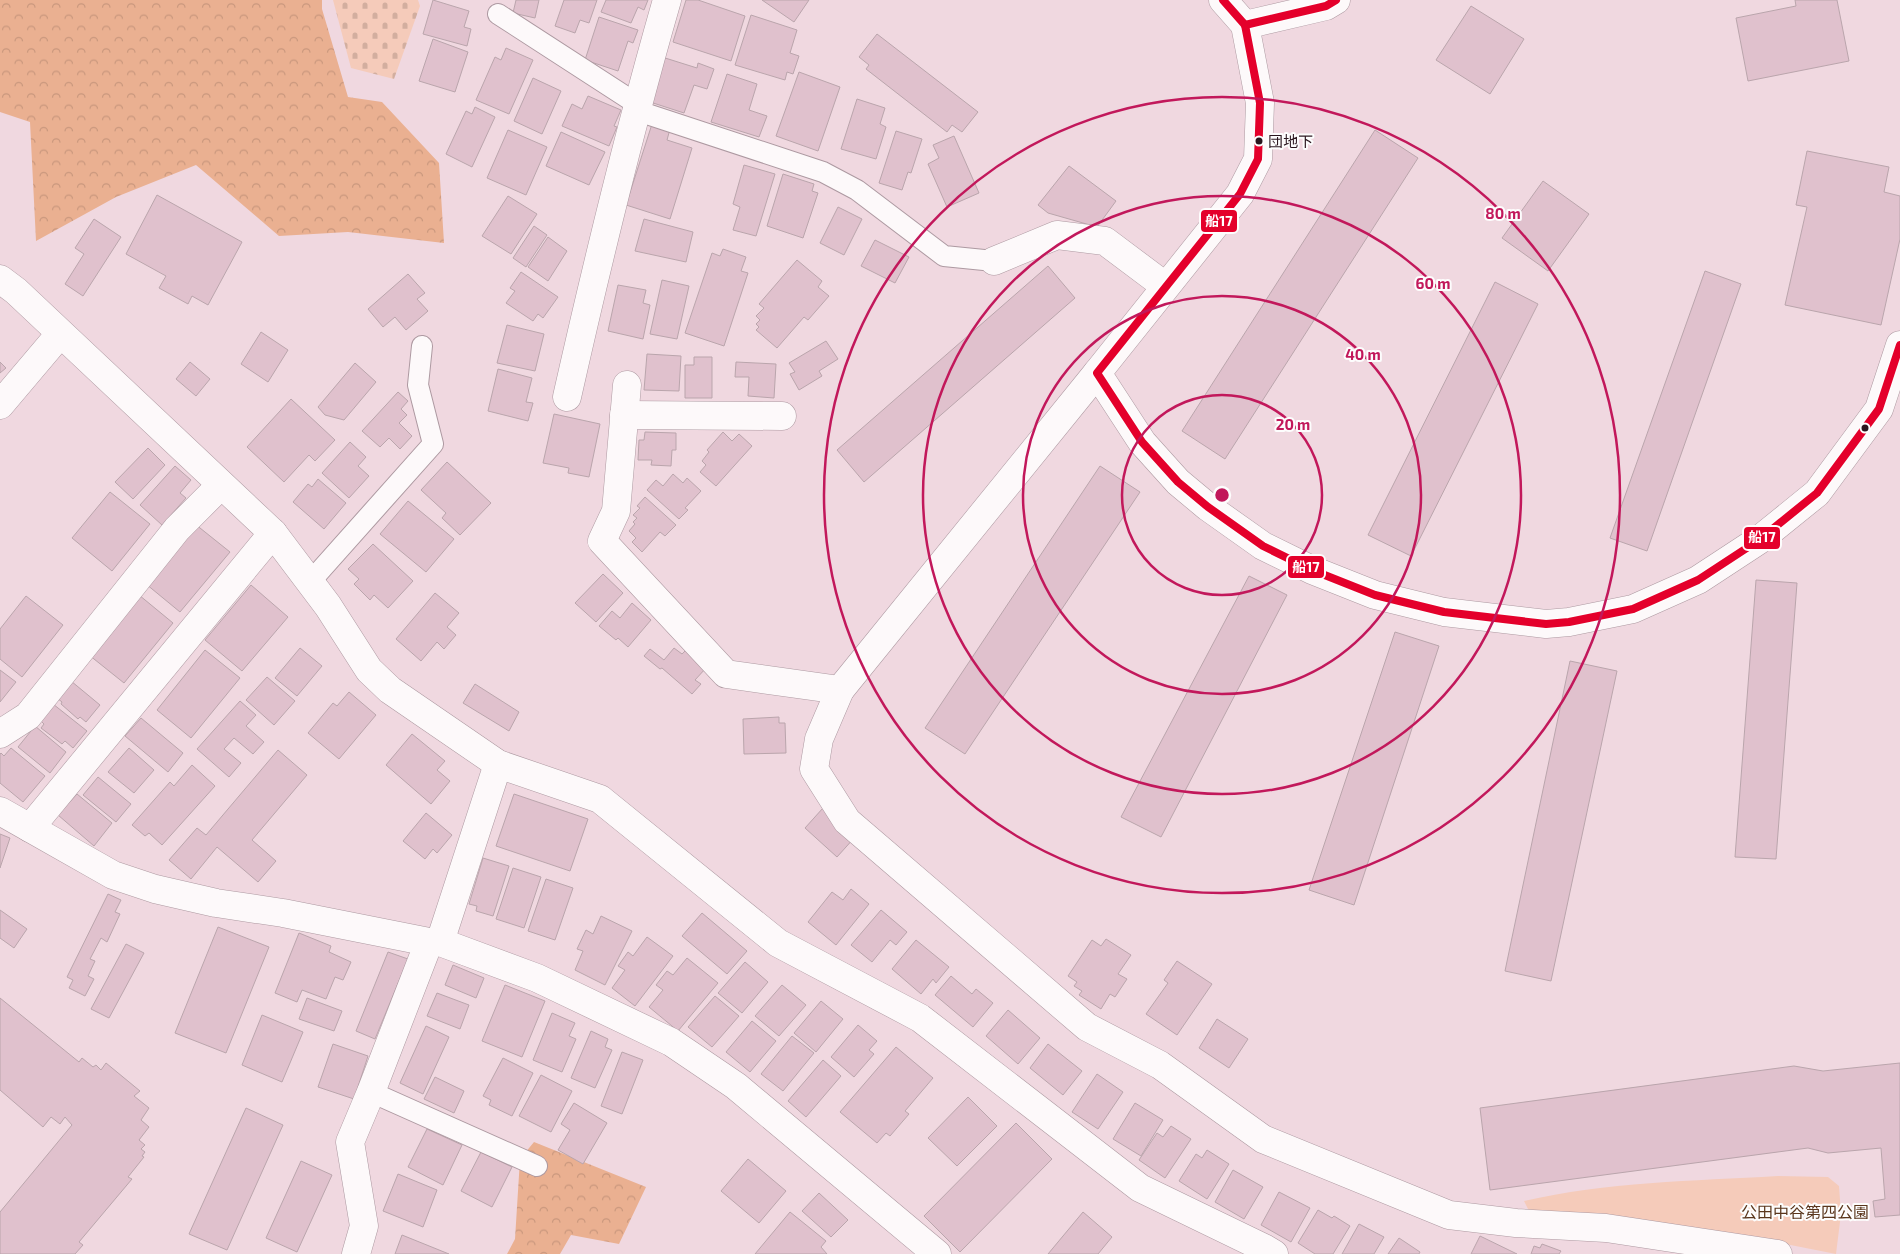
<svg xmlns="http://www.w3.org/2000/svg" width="1900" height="1254" font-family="'Exo 2','Noto Sans JP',sans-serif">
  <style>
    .forest { fill: url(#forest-crowns) }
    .cemetery { fill: url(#cemetery-stones) }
    .park { fill: #f5cbba }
    .building { fill: #e0c1cd; stroke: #baa5ac }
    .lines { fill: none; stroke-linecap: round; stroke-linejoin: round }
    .service-casing { stroke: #ad99a1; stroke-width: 22 }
    .minor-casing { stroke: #ad99a1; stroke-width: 29 }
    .tertiary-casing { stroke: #ad99a1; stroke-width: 29 }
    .service { stroke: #fdf9fa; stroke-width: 20 }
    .minor { stroke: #fdf9fa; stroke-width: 28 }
    .tertiary { stroke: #fdf9fa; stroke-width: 28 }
    .bus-1-casing { stroke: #fdfdfd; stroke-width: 11 }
    .bus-1 { stroke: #e4002b; stroke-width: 8 }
    .ring { fill: none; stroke: #c2185b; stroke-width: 2.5 }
    .bus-dot { fill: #2a161e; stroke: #fdfdfd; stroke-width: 2 }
    .labels { text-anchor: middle; stroke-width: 4; stroke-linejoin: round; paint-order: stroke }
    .bus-label { font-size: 15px; fill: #2a161e; stroke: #fdfdfd; text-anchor: start }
    .park-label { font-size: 16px; fill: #5a361c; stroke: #fdfdfd }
    .centre { fill: #c2185b; stroke: #fdfdfd; stroke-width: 2.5 }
    .ring-label { font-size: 15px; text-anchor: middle; font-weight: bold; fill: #c2185b; stroke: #fdfdfd; stroke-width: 4; stroke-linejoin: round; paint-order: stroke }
    .line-badge { stroke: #fdfdfd; stroke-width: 2 }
    .badge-label { font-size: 14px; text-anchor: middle; font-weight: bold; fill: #fff }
  </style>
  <defs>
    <pattern id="forest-crowns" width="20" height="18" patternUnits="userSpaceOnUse" patternTransform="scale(1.25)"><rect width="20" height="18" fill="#eab091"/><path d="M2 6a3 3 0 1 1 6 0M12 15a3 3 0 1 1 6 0" fill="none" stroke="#c9977d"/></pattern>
    <pattern id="cemetery-stones" width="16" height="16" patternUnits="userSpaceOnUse" patternTransform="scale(1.25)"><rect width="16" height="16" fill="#f5cbba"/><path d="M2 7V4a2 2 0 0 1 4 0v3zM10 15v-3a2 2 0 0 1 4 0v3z" fill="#d2ae9f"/></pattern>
  </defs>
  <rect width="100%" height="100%" fill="#f0d8e0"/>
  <g class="forest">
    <path d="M0,0H322V9L348,97L382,102L439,163L444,243L348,232L279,236L196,165L116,197L36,241L30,122L0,112Z"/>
    <path d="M534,1142L646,1187L619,1244L571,1235L560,1254H507L515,1239L520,1159Z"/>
  </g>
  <path class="cemetery" d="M333,0H418L420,6L394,79L351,68Z"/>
  <path class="park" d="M1778,1176L1828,1177L1839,1186L1841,1214L1836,1254L1750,1237L1530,1213L1524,1201C1606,1182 1693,1181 1778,1176Z"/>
  <g class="building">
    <path d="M433,0L469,11L464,27L471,29L467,46L423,34Z"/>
    <path d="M516,0H539L535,18L513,13Z"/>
    <path d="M564,0H597L589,23L580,20L575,33L555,26Z"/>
    <path d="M606,0H648L644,10L638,7L631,23L601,12Z"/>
    <path d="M686,0H698L745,16L731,61L673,42Z"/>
    <path d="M762,0H809L794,22Z"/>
    <path d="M1795,0H1837L1849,61L1748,81L1736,18L1796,6Z"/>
    <path d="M1471,6L1524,39L1490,94L1436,60Z"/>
    <path d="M751,15L797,30L790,53L799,56L793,74L787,72L785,80L735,65Z"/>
    <path d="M599,17L638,30L633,43L628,41L618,71L585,60Z"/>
    <path d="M877,34L978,112L962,132L952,125L947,132L866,69L869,65L859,57Z"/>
    <path d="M433,39L468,52L455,92L419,81Z"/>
    <path d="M506,48L533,60L509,114L476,100L495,57L501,60Z"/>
    <path d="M662,57L697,68L698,63L714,69L707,89L694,85L684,113L647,101Z"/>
    <path d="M799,72L840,87L818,151L776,136Z"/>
    <path d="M727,74L757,84L749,110L767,116L759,137L711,122Z"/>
    <path d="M533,78L561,91L542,134L514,121Z"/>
    <path d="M588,96L621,110L614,126L617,127L609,146L562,126L572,104L582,109Z"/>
    <path d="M857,99L885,108L880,124L886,127L876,159L841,149Z"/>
    <path d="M475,107L495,117L472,167L446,154L466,111L472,114Z"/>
    <path d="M652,124L670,129L667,140L692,148L670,219L626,205Z"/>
    <path d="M508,130L547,147L526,195L487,178Z"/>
    <path d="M1375,130L1418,158L1225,459L1182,431Z"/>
    <path d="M896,131L922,139L911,173L908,172L902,190L879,183Z"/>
    <path d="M561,132L605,152L589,185L546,166Z"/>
    <path d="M954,136L979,193L947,207L928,164L939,158L933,145Z"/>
    <path d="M1807,151L1889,167L1884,192L1900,196V239L1881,325L1785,305L1807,207L1796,205Z"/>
    <path d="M744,165L775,174L756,236L733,230L740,207L733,204Z"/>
    <path d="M1069,166L1116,201L1097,227L1048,213L1038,205Z"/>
    <path d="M783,174L814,184L812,191L818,193L803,238L767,226Z"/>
    <path d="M1543,181L1589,214L1548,271L1502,238Z"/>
    <path d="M157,195L242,242L208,305L192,296L188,304L159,288L166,276L126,254Z"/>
    <path d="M508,196L537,214L511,254L482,236Z"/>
    <path d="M838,207L862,219L844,255L820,243Z"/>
    <path d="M94,219L121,237L83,296L65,284L84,254L75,248Z"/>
    <path d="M644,219L693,232L686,262L635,251Z"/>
    <path d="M534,226L547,235L526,267L513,258Z"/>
    <path d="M548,237L567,251L548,281L528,267Z"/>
    <path d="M875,240L909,257L895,283L861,266Z"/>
    <path d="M723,249L746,257L741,271L748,273L724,346L685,333L712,253L720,256Z"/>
    <path d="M797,260L822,281L818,287L829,296L808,320L804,317L777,348L756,330L759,327L756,324L760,320L756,316L764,308L759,304Z"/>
    <path d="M1048,266L1075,298L864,482L837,450Z"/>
    <path d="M1705,271L1741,284L1647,551L1610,538Z"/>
    <path d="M521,272L558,297L543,318L538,314L533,321L506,303L515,291L510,288Z"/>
    <path d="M408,274L425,293L417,299L428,311L406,330L395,317L383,327L368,309Z"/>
    <path d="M662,280L689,286L677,339L650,334Z"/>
    <path d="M1495,282L1538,304L1411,556L1368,535Z"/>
    <path d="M618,285L646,290L643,303L650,305L643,339L608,331Z"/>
    <path d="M507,325L544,334L535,371L497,363Z"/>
    <path d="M261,332L288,350L268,382L241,364Z"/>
    <path d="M826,341L838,359L819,371L822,376L799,390L790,374L795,372L789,363Z"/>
    <path d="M647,354L681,356L679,391L644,390Z"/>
    <path d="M694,357H712V398H685V365H694Z"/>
    <path d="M0,362L6,368L0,373Z"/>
    <path d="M190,362L210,379L196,396L176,379Z"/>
    <path d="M736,362L776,364L774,398L748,396L749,377H735Z"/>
    <path d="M355,363L376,382L344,420L325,415L318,407Z"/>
    <path d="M498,369L532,378L526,402L533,403L528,421L488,411Z"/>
    <path d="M398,392L408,401L401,409L407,415L399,423L412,436L400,449L389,438L380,447L362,431Z"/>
    <path d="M291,399L335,440L315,461L309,455L284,482L247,447Z"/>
    <path d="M554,414L600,424L589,477L568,473L569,468L543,463Z"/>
    <path d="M645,432L676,433V450H672L671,466L651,465L652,460H638L639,440H644Z"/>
    <path d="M723,432L732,441L739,434L752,446L716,486L700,472L706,465L702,461L709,452L707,450Z"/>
    <path d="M350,442L366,457L358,466L369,476L349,498L322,473Z"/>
    <path d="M148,448L165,465L133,499L115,482Z"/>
    <path d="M447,462L491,503L460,535L442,518L446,513L421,490Z"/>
    <path d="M175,466L191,480L180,493L186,498L162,525L140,505Z"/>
    <path d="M1100,466L1140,492L965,754L925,728Z"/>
    <path d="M673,474L683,483L687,478L701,491L685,508L688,510L679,519L647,490L656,480L663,486Z"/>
    <path d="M318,479L346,503L324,529L293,502L308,484L312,487Z"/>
    <path d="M110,492L150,524L112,571L72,538Z"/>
    <path d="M645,497L676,525L665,536L660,532L642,552L632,542L636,538L629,531L635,524L633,522L637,518L633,515L640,508L637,506Z"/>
    <path d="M408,501L454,539L426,572L380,534Z"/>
    <path d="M195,524L230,552L180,612L146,584Z"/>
    <path d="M373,544L413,581L388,608L374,595L370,600L354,584L359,579L348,569Z"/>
    <path d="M603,574L623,593L596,622L575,603Z"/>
    <path d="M1249,576L1287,595L1161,837L1121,817Z"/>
    <path d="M1756,580L1797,583L1776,859L1735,857Z"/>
    <path d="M251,585L288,617L242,671L205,640Z"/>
    <path d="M435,593L459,613L447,627L456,635L444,649L437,642L421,661L396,639Z"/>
    <path d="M139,595L173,623L124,683L89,655Z"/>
    <path d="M26,596L63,625L22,677L0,659V629Z"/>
    <path d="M632,603L651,620L628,647L618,638L616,640L599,626L612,611L620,618Z"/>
    <path d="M1395,632L1439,646L1354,905L1309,890Z"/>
    <path d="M300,648L322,666L297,696L275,678Z"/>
    <path d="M674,648L682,654L686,650L706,668L695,680L701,684L692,694L662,668L660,669L644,656L650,649L664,660Z"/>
    <path d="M205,650L240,678L191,738L157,710Z"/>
    <path d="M1570,661L1617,671L1551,981L1505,971Z"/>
    <path d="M0,670L16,682L0,702Z"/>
    <path d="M267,677L295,701L274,725L246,700Z"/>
    <path d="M71,681L100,705L86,722L80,717L78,719L61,704L62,702L57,698Z"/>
    <path d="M475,684L519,712L509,731L463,703Z"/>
    <path d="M349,692L376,715L339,759L308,733L333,703L337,706Z"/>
    <path d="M240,701L256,715L246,726L264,742L253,754L234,738L224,749L241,763L229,777L197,749Z"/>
    <path d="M53,704L87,731L73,748L65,741L62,744L41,728L44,724L40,720Z"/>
    <path d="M779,717V723H785L786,753L744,754L743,719Z"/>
    <path d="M141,718L183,753L168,772L125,736Z"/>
    <path d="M35,726L66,752L50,773L18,747Z"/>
    <path d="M412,734L445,761L437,770L450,781L431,804L386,765Z"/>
    <path d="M11,748L45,776L23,802L0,783V754L1,753L4,756Z"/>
    <path d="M129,748L154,770L134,793L108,772Z"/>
    <path d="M278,750L307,775L252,840L276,861L258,882L217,847L191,879L169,860L197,828L206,835Z"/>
    <path d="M192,765L215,786L162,845L149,833L145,836L132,825L170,782L174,786Z"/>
    <path d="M98,777L131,804L116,822L83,795Z"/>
    <path d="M77,794L112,823L94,846L58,815Z"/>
    <path d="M514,794L588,819L570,871L496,846Z"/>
    <path d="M823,808L855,837L837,857L805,828Z"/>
    <path d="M426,813L452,835L437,853L433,849L425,859L403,841Z"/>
    <path d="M0,834L10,838L0,868Z"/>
    <path d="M483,858L509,866L493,916L476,911L477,906L469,904Z"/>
    <path d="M513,868L541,877L524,928L496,919Z"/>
    <path d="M546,879L573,888L555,940L528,931Z"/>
    <path d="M851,889L869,904L836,945L808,922L832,892L843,900Z"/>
    <path d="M108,894L121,900L115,912L120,914L107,942L101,938L90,959L95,961L88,976L94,979L85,996L69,988L73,980L67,977Z"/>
    <path d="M0,910L27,929L14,948L0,938Z"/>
    <path d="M881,910L907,932L896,945L890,940L872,962L851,945Z"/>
    <path d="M702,913L747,951L727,974L682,936Z"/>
    <path d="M601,916L632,931L605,985L575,970L583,951L577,949L586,930L593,934Z"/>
    <path d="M218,927L269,947L226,1053L175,1033Z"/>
    <path d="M299,933L331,946L329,952L351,962L343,980L335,977L326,999L302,990L297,1002L275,993Z"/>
    <path d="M647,937L673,956L635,1006L612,988L625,970L618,966L628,952L633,956Z"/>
    <path d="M1106,939L1131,955L1118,974L1127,979L1115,997L1110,994L1101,1009L1079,995L1082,991L1074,986L1077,982L1068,976L1092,940L1101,946Z"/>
    <path d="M916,940L949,967L936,983L933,979L921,994L892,969Z"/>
    <path d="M126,944L144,953L109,1018L91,1009Z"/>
    <path d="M388,952L408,959L375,1039L356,1031Z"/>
    <path d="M687,958L718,983L678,1031L649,1007L663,990L656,985L667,971L673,975Z"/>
    <path d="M1177,961L1212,984L1177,1035L1146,1014L1168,983L1164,980Z"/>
    <path d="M745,962L768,982L742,1013L718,993Z"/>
    <path d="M453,965L484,978L476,998L445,985Z"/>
    <path d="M951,976L972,994L976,989L993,1003L973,1027L935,995Z"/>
    <path d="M505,985L545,1001L522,1057L482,1041Z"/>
    <path d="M782,985L806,1005L779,1036L755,1016Z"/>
    <path d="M437,993L469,1005L460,1029L427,1016Z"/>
    <path d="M715,996L739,1016L712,1047L688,1027Z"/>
    <path d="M0,998L79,1062L82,1058L93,1067L96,1065L101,1070L106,1063L140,1091L134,1096L149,1108L141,1120L149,1127L139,1140L145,1145L141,1149L145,1152L142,1156L144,1157L128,1177L132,1179L79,1242L83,1245L75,1254H0V1212L72,1125L65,1117L60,1124L51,1117L43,1127L0,1090Z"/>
    <path d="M307,998L342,1011L334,1031L299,1019Z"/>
    <path d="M821,1001L843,1019L816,1052L794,1033Z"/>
    <path d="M1008,1010L1040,1038L1018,1064L986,1036Z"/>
    <path d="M552,1013L575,1023L569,1036L576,1039L562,1072L533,1060Z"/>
    <path d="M262,1015L303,1032L282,1082L242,1065Z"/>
    <path d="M1217,1019L1248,1039L1229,1068L1199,1048Z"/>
    <path d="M752,1021L776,1041L750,1072L726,1052Z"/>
    <path d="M858,1025L877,1041L869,1050L874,1054L854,1077L831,1057Z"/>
    <path d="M426,1026L449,1037L423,1094L400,1083Z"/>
    <path d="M591,1031L608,1039L605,1047L612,1050L595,1088L571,1078Z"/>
    <path d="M792,1036L814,1053L783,1091L761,1074Z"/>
    <path d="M333,1044L368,1056L354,1099L318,1087Z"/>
    <path d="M1048,1044L1082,1071L1063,1095L1030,1068Z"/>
    <path d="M896,1047L933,1078L905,1111L909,1114L890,1136L886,1133L877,1143L840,1112Z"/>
    <path d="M622,1052L643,1060L622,1114L601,1106Z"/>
    <path d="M503,1058L533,1073L512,1116L489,1105L491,1100L483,1096Z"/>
    <path d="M823,1060L841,1076L806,1117L788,1101Z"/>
    <path d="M1900,1063V1215L1875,1217L1873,1201L1885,1199L1881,1148L1828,1153L1808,1148L1490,1190L1480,1108L1794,1066L1823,1071Z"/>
    <path d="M1097,1074L1123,1092L1098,1129L1072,1112Z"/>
    <path d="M541,1075L572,1091L551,1132L519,1116Z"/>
    <path d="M435,1077L464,1091L454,1113L424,1099Z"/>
    <path d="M968,1097L997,1126L957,1166L928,1138Z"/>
    <path d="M574,1103L607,1123L583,1164L558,1150L570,1130L561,1124Z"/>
    <path d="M1135,1103L1163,1120L1141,1156L1113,1139Z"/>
    <path d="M246,1108L283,1125L227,1250L189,1234Z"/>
    <path d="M1016,1123L1052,1159L960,1252L924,1216Z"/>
    <path d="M1171,1126L1191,1139L1165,1178L1139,1160L1157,1133L1163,1137Z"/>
    <path d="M427,1129L462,1145L443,1185L408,1167Z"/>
    <path d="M1207,1150L1229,1164L1207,1199L1179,1181L1196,1154L1202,1158Z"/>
    <path d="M481,1152L512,1167L492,1207L461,1191Z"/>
    <path d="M748,1159L786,1191L759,1223L721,1191Z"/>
    <path d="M301,1161L332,1175L297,1252L266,1238Z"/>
    <path d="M1233,1170L1263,1187L1244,1219L1215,1202Z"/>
    <path d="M398,1174L437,1190L423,1227L383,1211Z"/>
    <path d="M1279,1192L1310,1208L1291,1242L1261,1225Z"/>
    <path d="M819,1193L848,1220L831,1237L802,1211Z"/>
    <path d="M1318,1210L1332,1218L1334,1216L1350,1226L1333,1254H1315L1298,1243Z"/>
    <path d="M790,1212L826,1241L821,1247L827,1254H755Z"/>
    <path d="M1083,1212L1112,1237L1098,1254H1048Z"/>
    <path d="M1359,1224L1384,1237L1374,1254H1342Z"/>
    <path d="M402,1235L449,1254H395Z"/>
    <path d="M1480,1236L1517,1254H1471Z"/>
    <path d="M1399,1238L1420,1252L1419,1254H1388Z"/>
    <path d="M1542,1244L1561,1251L1559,1254H1531L1534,1246L1540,1248Z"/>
  </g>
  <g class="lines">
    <defs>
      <g id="service">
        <path d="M498,14L637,104L647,114L823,172L857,190L944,256L994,261"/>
        <path d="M310,582L433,444L418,385L422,346"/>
        <path d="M371,1092L537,1166"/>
      </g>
      <g id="minor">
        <path d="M994,261L1057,235L1105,241L1165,286"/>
        <path d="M0,279L16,291L273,533L328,606L369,670L390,690L498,764L600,799L778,943L920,1018L1140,1188L1264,1248L1274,1254"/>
        <path d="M1097,373L840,690L819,739L814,769L847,821L1087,1027L1160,1065L1263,1139L1449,1215L1516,1223L1606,1228L1778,1254"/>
        <path d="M627,385L616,511L602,541L726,674L840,690"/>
        <path d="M567,397C597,264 629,132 667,0"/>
        <path d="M0,405L60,334"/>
        <path d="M624,415L782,416"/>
        <path d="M0,734L28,716L177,529L221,485"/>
        <path d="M0,811L113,875L155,889L216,903L283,913L429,942H440L537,978L671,1042L736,1086L937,1254"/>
        <path d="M30,828L273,533"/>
        <path d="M440,942L498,764"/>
        <path d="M356,1254L364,1226L350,1142L371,1092L429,942"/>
      </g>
      <g id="tertiary">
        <path d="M1223,0L1245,25L1260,103L1258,159L1240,194L1097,373L1142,442L1178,482L1208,507L1263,546L1312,570L1375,595L1444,612L1546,624L1569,622L1633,609L1698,580L1759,540L1817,493L1879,409L1900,345"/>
        <path d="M1245,25L1326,6L1336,0"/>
      </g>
    </defs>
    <use href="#service" class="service-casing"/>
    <use href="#minor" class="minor-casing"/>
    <use href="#tertiary" class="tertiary-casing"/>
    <use href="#service" class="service"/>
    <use href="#minor" class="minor"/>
    <use href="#tertiary" class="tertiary"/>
    <defs>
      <g id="bus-1">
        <path d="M1223,0L1245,25L1260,103L1258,159L1240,194L1097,373L1142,442L1178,482L1208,507L1263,546L1312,570L1375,595L1444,612L1546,624L1569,622L1633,609L1698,580L1759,540L1817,493L1879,409L1900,345"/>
        <path d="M1245,25L1326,6L1336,0"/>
      </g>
    </defs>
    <use href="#bus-1" class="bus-1-casing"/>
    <use href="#bus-1" class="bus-1"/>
  </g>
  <g class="ring">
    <circle cx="1222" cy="495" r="100"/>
    <circle cx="1222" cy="495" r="199"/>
    <circle cx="1222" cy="495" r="299"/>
    <circle cx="1222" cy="495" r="398"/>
  </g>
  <g class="bus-dot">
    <circle cx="1259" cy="141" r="4.5"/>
    <circle cx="1865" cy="428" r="4.5"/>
  </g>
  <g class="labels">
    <g class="bus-label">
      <text x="1268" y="147">団地下</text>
    </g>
    <g class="park-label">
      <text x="1805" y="1218">公田中谷第四公園</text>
    </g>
  </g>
  <circle cx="1222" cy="495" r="8" class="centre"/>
  <g class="ring-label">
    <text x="1503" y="219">80 m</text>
    <text x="1433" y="289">60 m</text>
    <text x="1363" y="360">40 m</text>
    <text x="1293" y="430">20 m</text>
  </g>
  <g class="line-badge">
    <rect x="1200" y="209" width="38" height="24" rx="5" fill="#e4002b"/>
    <rect x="1743" y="526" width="38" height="24" rx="5" fill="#e4002b"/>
    <rect x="1287" y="555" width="38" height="24" rx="5" fill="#e4002b"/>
  </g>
  <g class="badge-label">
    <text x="1219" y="226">船17</text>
    <text x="1762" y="542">船17</text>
    <text x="1306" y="572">船17</text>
  </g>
</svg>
